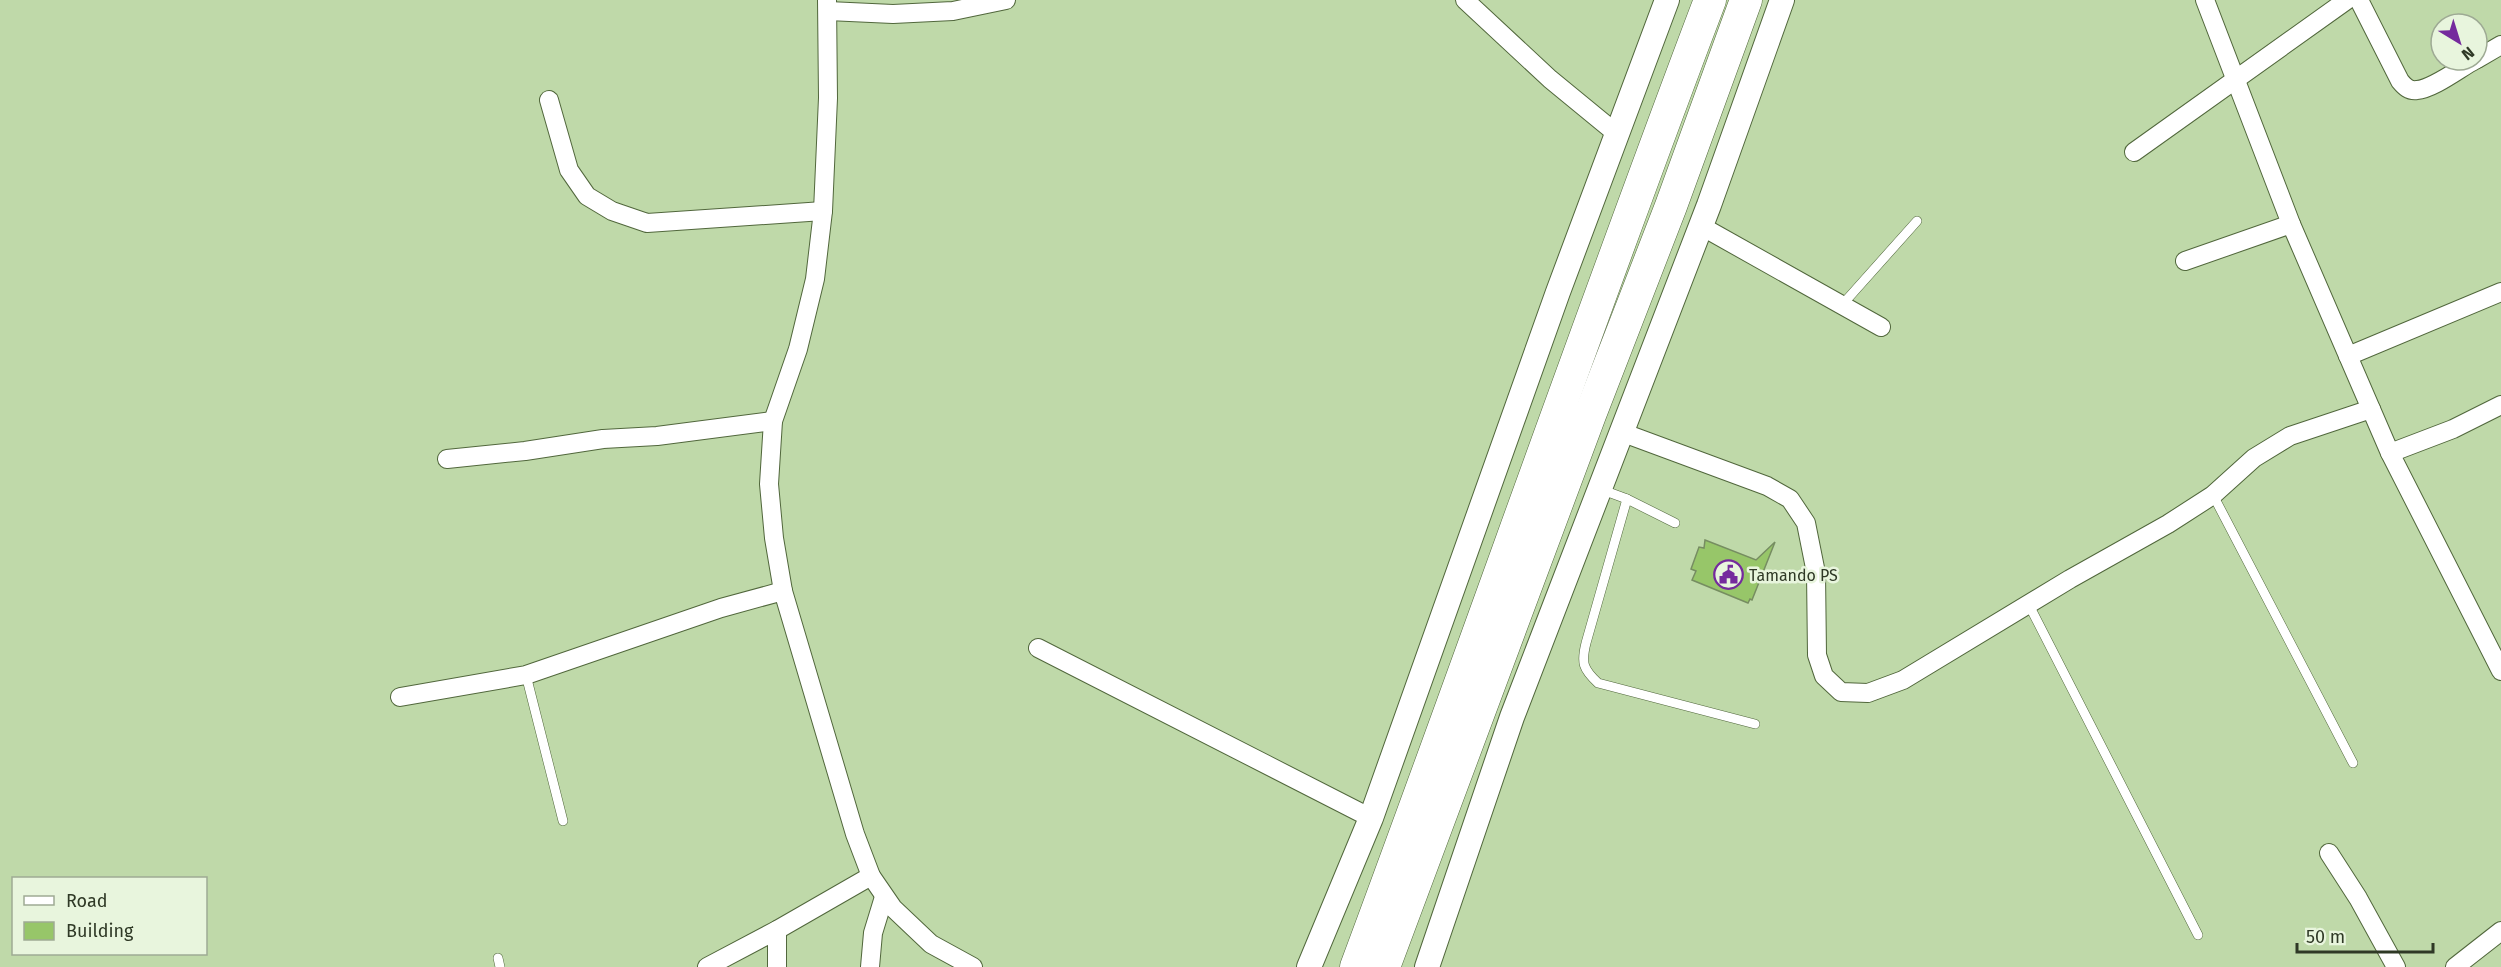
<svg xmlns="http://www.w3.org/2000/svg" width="2501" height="967" font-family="'Fira Sans',sans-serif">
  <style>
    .building { fill: #97c669; stroke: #768d61; stroke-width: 1.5 }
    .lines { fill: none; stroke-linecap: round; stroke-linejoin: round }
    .service-casing { stroke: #51673c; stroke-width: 10 }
    .minor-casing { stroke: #51673c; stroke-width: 20 }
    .tertiary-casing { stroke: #51673c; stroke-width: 26 }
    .trunk-casing { stroke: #51673c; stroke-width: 33 }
    .service { stroke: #fff; stroke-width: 9 }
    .minor { stroke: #fff; stroke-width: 18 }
    .tertiary { stroke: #fff; stroke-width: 24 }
    .trunk { stroke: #fff; stroke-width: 32 }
    .labels { text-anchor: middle; stroke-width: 5; stroke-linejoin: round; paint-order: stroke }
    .poi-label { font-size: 16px; fill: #2f3926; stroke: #e8f5dd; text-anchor: start }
  </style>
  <rect width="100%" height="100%" fill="#bfd9a9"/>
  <path class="building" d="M1705,540L1756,560L1775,542L1752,600L1750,599L1748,603L1692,580L1696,571L1691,569L1699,547L1704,548Z"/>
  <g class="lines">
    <defs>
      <g id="service">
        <path d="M1842,305L1917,221"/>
        <path d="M1600,489L1627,499L1675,523"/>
        <path d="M2213,495L2353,763"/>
        <path d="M1627,499L1586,643C1581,663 1583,669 1598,683L1755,724"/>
        <path d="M2029,605L2198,935"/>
        <path d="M526,675L563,821"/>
        <path d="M498,958L500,967"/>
      </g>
      <g id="minor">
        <path d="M827,0L828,98L823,211L815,279L798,349L773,421L769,484L774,538L783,591L855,834L871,876L893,908L931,944L973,967"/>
        <path d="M1465,0L1550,79L1617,134"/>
        <path d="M2205,0L2291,224L2390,453L2501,671"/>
        <path d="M2359,0L2400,81C2405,87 2409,91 2417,90C2433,89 2460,68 2475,60"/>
        <path d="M828,11L893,14L953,11L1006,0"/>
        <path d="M2477,59L2501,45"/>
        <path d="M549,100L569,170L587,196L612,211L647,223L823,211"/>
        <path d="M2134,152L2347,0"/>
        <path d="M1701,226L1881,327"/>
        <path d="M2185,261L2291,224"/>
        <path d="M2348,356L2501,292"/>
        <path d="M1621,432L1767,486L1790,499L1806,523L1816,573L1817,655L1824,676L1841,692L1868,693L1903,680L2070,579L2168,524L2213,495L2254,458L2290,436L2371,409"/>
        <path d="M2390,453L2453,429L2501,405"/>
        <path d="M447,459L525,451L603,439L657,436L773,421"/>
        <path d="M1038,648L1371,818"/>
        <path d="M400,697L526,675L721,608L783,591"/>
        <path d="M2329,853L2358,898L2396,967"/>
        <path d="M777,930V967"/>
        <path d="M707,967L777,930L871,876"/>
        <path d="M870,967L873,933L884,897"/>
        <path d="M2455,967L2501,931"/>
      </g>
      <g id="tertiary">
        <path d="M1309,967L1371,818L1558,292L1667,0"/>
        <path d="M1427,967L1512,717L1709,205L1782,0"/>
      </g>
      <g id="trunk">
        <path d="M1356,967C1476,645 1588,321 1710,0"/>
        <path d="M1384,967L1590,415L1671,206L1746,0"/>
      </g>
    </defs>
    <use href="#service" class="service-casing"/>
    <use href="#minor" class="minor-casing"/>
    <use href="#tertiary" class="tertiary-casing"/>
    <use href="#trunk" class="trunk-casing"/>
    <use href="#service" class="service"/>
    <use href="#minor" class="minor"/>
    <use href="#tertiary" class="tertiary"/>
    <use href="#trunk" class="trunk"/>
  </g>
  <defs>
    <symbol id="civic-ring" viewBox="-11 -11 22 22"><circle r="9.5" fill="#e8f5dd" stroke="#752a9d" stroke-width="1.5"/><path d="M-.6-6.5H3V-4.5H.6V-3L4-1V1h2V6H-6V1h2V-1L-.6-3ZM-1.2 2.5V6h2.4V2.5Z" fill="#752a9d"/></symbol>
  </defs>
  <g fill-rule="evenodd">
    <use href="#civic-ring" x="1712" y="558" width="33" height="33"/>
  </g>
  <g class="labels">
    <g class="poi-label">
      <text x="1749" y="581">Tamando PS</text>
    </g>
  </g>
  <rect x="12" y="877" width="195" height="78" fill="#e8f5dd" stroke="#9eaa94" stroke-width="1.5"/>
  <rect x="24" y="896" width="30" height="9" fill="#ffffff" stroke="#9eaa94" stroke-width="1.5"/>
  <text x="66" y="907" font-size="18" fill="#2f3926">Road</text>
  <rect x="24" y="922" width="30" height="18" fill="#97c669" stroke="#9eaa94" stroke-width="1.5"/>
  <text x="66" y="937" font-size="18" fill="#2f3926">Building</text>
  <g transform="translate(2459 42) rotate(142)"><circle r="28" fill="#e8f5dd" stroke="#9eaa94" stroke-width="1.5"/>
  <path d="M0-4.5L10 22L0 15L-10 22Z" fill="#752a9d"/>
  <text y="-9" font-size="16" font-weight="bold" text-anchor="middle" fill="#2f3926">N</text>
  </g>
  <path d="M2297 943v9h136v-9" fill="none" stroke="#2f3926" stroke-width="3"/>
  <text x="2306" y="943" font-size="18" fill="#2f3926" stroke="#e8f5dd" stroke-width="4.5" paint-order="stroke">50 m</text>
</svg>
